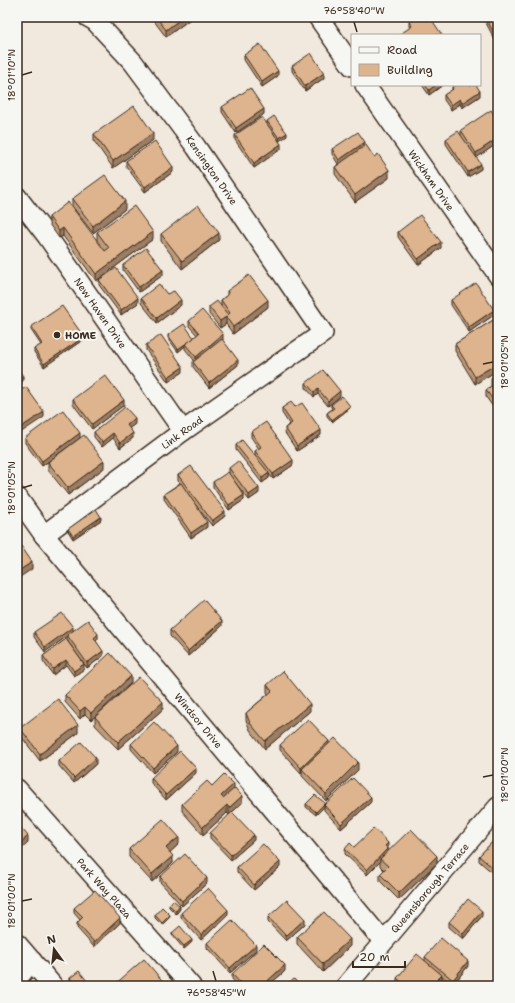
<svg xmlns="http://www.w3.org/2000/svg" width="515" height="1003" font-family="'Shantell Sans',sans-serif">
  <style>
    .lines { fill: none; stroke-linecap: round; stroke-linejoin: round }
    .street-casing { stroke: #3b2a1e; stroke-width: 22 }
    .street { stroke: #f6f6f2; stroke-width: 19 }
    .wall { fill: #be9b79; stroke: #3b2a1e }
    .shaded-wall { fill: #9b7e63; stroke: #3b2a1e }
    .building { fill: #ddb48d; stroke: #3b2a1e }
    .ticks { fill: none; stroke: #3b2a1e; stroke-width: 1.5 }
    .poi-dot { fill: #3b2a1e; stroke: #f6f6f2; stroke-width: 1.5 }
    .labels { text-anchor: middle; stroke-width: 4; stroke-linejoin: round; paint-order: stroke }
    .street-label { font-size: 10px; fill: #3b2a1e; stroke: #f6f6f2 }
    .poi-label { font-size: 10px; font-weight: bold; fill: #3b2a1e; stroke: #f6f6f2; text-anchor: start }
    .neatline { fill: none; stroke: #3b2a1e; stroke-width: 1.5 }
    .ticks-label { font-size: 10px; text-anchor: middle; fill: #3b2a1e }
  </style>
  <rect width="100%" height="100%" fill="#f1e9de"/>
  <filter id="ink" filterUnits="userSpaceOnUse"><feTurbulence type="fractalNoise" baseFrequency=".025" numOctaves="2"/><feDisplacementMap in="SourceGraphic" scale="8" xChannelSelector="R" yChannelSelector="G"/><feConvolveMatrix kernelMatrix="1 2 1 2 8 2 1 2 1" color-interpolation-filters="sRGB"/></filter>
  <g filter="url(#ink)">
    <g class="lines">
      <defs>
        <g id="street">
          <path d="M318,17L352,66"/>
          <path id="s1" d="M365,85L498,275"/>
          <path id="s2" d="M17,197L47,236L183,431"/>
          <path id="s3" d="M17,497L44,535L383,941"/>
          <path id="s4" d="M44,535L183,431L323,333L196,147L133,62L95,21L88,17"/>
          <path id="s5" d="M17,789L191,986"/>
          <path d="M17,944L53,986"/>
          <path d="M17,979L32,961"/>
          <path id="s6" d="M346,986L498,807"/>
        </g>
      </defs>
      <use href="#street" class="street-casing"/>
      <use href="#street" class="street"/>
    </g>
    <g class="wall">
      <path d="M151,17H193L166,37Z"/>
      <path d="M430,17L410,28L409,27V22Z"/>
      <path d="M498,17V46L486,23V18Z"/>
      <path d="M244,55L278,76L262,87L244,60Z"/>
      <path d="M292,66L324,78L305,91L292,71Z"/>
      <path d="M422,85H443L429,95Z"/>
      <path d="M452,87L480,96L462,108L460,104L451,110L444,100V95L452,90Z"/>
      <path d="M222,107L264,114L236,133L222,112Z"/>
      <path d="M498,120V143L476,158L481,169L468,177L446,144V139L461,135V130Z"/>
      <path d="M267,121L287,136L279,141L281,149L254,168L235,140V135L267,124Z"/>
      <path d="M94,134L153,140L113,168L94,141Z"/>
      <path d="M365,145L389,178L355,202L335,174V167L338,164L332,154V149Z"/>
      <path d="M126,161L173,172L145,192L126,166Z"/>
      <path d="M72,199L125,209L93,233L72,206Z"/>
      <path d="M49,217L97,240V232L153,239L96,281L63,236L59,238L49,224Z"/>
      <path d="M398,232L441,248L418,265L398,237Z"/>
      <path d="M161,234L219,240L182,269L161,241Z"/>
      <path d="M123,265L163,275L139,292L123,270Z"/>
      <path d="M99,280L138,303L121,315L99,285Z"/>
      <path d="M227,291L268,307L233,334L226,324L220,328L209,314V307L221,306V300L227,295Z"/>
      <path d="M167,294L181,305L157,323L141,303V298Z"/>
      <path d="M451,300L494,315L469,332L451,305Z"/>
      <path d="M498,317V370L475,384L455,351V344Z"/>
      <path d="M189,321L223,340H222L238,365L209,388L193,367V362L194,360L185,349V346L178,352L168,338V335L194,338L197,335L189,326Z"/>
      <path d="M31,327L84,339L44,367L34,352V349L41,345L31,330Z"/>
      <path d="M146,345L183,372L168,382L146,350Z"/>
      <path d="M498,373V414L486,397V390L491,386V378Z"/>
      <path d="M306,383L340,396L328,406L318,394L314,397L306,388Z"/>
      <path d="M73,399L124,405L92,429L73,404Z"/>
      <path d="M331,405L350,408L332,422L327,416V413L332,409L331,407Z"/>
      <path d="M295,407L321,435L297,451L285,433V428L289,424L282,413V408Z"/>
      <path d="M135,424L129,428L133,438L120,448L113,438L102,447L94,437V432Z"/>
      <path d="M251,432L293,465L273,479L269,474V478L262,483L236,450V445L255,456V451L259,449L251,437Z"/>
      <path d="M25,438H80L42,466L25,443Z"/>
      <path d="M48,462L104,468L68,495L48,470Z"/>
      <path d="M229,468L259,493L249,500L234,481L244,500L229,510L213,487V482L229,473Z"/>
      <path d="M178,475L225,516L212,526L195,504L207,527L191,538L164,499V494L180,483L178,481Z"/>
      <path d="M101,520L73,539L68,531V529Z"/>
      <path d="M222,626L188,656L170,636V630Z"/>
      <path d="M73,631L98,639L96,641L103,656L87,668L67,640V636L45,652L34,637V632Z"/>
      <path d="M66,639L84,669L74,676L66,665L53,675L43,661V656Z"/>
      <path d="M131,683L91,720L85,714L80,719L65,702V695Z"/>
      <path d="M267,685L310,711L265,749L250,730L246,720V713L268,694L267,692Z"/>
      <path d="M163,709L118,749L95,725V717Z"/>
      <path d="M20,728L78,733L40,761L20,735Z"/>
      <path d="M131,744L177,752L153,773L131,749Z"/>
      <path d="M280,745L358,770L326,801L302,776V772L301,773L280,750Z"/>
      <path d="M59,761L96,764L74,783L59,766Z"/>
      <path d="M196,773L166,800L151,783V778Z"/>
      <path d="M212,786L234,789L242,803L229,815L227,813L203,835L182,811V804Z"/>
      <path d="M371,802L341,829L324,810V807L316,815L306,807V804Z"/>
      <path d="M210,833L254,840L231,860L210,838Z"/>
      <path d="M498,836L495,875L479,861V856Z"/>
      <path d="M179,844L170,852L173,863L152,882L129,857V849Z"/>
      <path d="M354,847L388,848V851L437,863L399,900L380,881V874L384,870L380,866V862L367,875L345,854V849Z"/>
      <path d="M237,867H280L254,890L237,872Z"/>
      <path d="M160,877L207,883L182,906L160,882Z"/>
      <path d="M169,905L180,909L176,914L169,907Z"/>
      <path d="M74,908L120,923L94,947L77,928V923L80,920L74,913Z"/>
      <path d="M181,913L228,915L201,940L181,918Z"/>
      <path d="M155,915L170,917L162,925L155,918Z"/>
      <path d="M482,916L463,939L449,927V922Z"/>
      <path d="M268,917L305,924L286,941L268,922Z"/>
      <path d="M172,933L192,942L184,949L172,935Z"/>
      <path d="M297,937L350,946L323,972L297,944Z"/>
      <path d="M207,943L256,950L230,973L207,948Z"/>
      <path d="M425,957L468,966L453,985L442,976V982L446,986H397V978L425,961Z"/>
      <path d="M285,971L268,986H238L232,979V974Z"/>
      <path d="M70,978L88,984L86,986H74L70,981Z"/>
    </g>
    <g class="shaded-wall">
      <path d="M183,17H193L166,37V30Z"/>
      <path d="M383,17H387L383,20Z"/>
      <path d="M278,71V76L262,87V82Z"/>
      <path d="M324,73V78L305,91V86Z"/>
      <path d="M436,85H443L429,95V90Z"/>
      <path d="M480,91V96L462,108V103Z"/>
      <path d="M460,99V104L451,110V105Z"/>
      <path d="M264,109V114L236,133V128Z"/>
      <path d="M153,133V140L113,168V161Z"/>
      <path d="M287,133V136L279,141V138Z"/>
      <path d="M498,138V143L476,158V153Z"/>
      <path d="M365,142V147L339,165V160Z"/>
      <path d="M281,144V149L254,168V163Z"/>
      <path d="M481,164V169L468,177V172Z"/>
      <path d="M173,167V172L145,192V187Z"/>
      <path d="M389,170V178L355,202V195Z"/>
      <path d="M125,201V209L93,233V226Z"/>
      <path d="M63,228V236L59,238V231Z"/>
      <path d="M153,232V239L96,281V274Z"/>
      <path d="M219,233V240L182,269V261Z"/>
      <path d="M441,242V248L418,265V259Z"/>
      <path d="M163,270V275L139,292V287Z"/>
      <path d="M138,298V303L121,315V310Z"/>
      <path d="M181,300V305L157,323V318Z"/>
      <path d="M268,300V307L233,334V327Z"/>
      <path d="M494,310V315L469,332V327Z"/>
      <path d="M226,317V324L220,328V321Z"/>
      <path d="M223,334V340L196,362V357Z"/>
      <path d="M84,337V339L44,367V364Z"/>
      <path d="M194,338L185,344V346L178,352V349Z"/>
      <path d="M238,360V365L209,388V383Z"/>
      <path d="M498,363V370L475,384V377Z"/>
      <path d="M183,367V372L168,382V377Z"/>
      <path d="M23,376V381L17,386V381Z"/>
      <path d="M318,389V394L314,397V392Z"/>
      <path d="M340,391V396L328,406V401Z"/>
      <path d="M124,400V405L92,429V424Z"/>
      <path d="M350,406V408L332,422V420Z"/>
      <path d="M44,412V417L17,435V430Z"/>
      <path d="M135,418V424L127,430V425Z"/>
      <path d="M321,430V435L297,451V446Z"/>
      <path d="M80,433V438L42,466V461Z"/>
      <path d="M113,433V438L102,447V442Z"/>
      <path d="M133,433V438L120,448V443Z"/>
      <path d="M293,460V465L273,479V474Z"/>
      <path d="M104,461V468L68,495V488Z"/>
      <path d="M269,473V478L262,483V478Z"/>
      <path d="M259,488V493L249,500V495Z"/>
      <path d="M244,495V500L229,510V505Z"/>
      <path d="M225,511V516L212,526V521Z"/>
      <path d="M101,517V520L73,539V536Z"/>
      <path d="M207,522V527L191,538V533Z"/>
      <path d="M32,562V569L17,579V572Z"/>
      <path d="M222,621V626L188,656V651Z"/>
      <path d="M73,627V632L45,652V647Z"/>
      <path d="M98,634V639L94,643V638Z"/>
      <path d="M103,651V656L87,668V663Z"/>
      <path d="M66,660V665L53,675V669Z"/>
      <path d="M84,664V669L74,676V671Z"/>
      <path d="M131,676V683L91,720V713Z"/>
      <path d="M163,702V709L118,749V742Z"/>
      <path d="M310,704V711L265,749V741Z"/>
      <path d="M85,707V714L80,719V711Z"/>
      <path d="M78,725V733L40,761V754Z"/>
      <path d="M329,741V746L302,769V772L301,773V768Z"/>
      <path d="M177,746V752L153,773V768Z"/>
      <path d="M96,758V764L74,783V778Z"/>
      <path d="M358,762V770L326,801V794Z"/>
      <path d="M196,768V773L166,800V795Z"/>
      <path d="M234,784V792L221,803V796Z"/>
      <path d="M242,796V803L229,815V808Z"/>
      <path d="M371,797V802L341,829V824Z"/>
      <path d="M325,803V806L324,805V807L316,815V812Z"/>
      <path d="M227,805V813L203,835V827Z"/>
      <path d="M254,835V840L231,860V855Z"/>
      <path d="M28,836V843L17,853V846Z"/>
      <path d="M179,837V844L166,856V848Z"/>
      <path d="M388,843V848L385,851V846Z"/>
      <path d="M388,848V853L380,859V862L367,875V870Z"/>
      <path d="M173,856V863L152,882V874Z"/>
      <path d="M437,856V863L399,900V893Z"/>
      <path d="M280,862V867L254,890V885Z"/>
      <path d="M498,867V872L495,875V870Z"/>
      <path d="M207,878V883L182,906V901Z"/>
      <path d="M180,906V909L176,914V911Z"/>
      <path d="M228,910V915L201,940V935Z"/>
      <path d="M482,911V916L463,939V934Z"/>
      <path d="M170,915V917L162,925V923Z"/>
      <path d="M120,918V923L94,947V942Z"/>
      <path d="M305,919V924L286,941V936Z"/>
      <path d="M350,939V946L323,972V964Z"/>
      <path d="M192,940V942L184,949V946Z"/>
      <path d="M256,945V950L230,973V968Z"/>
      <path d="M468,961V966L453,985V980Z"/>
      <path d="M285,965V971L268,986H262Z"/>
      <path d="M442,975V982L439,986L438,979Z"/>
      <path d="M88,982V984L86,986H83Z"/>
    </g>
    <g class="building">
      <path d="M156,17H183L166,30Z"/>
      <path d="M417,17H430L442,35H399L412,26L409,22Z"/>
      <path d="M488,17H498V41L486,18Z"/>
      <path d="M260,44L278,71L262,82L244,55Z"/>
      <path d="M311,53L324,73L305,86L292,66Z"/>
      <path d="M425,85H436L429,90Z"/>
      <path d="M455,85H476L480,91L462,103L460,99L451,105L444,95L453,89L452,87Z"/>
      <path d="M250,88L264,109L236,128L222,107Z"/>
      <path d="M134,106L153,133L113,161L94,134Z"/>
      <path d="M491,110L498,120V138L476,153L461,130Z"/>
      <path d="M274,116L287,133L279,138L267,121Z"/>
      <path d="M262,117L281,144L254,163L235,135Z"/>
      <path d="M458,131L481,164L468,172L446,139Z"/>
      <path d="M358,132L365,142L339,160L332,149Z"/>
      <path d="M155,141L173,167L145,187L126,161Z"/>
      <path d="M366,145L374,157L378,154L389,170L355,195L335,167Z"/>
      <path d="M105,175L125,201L93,226L72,199Z"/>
      <path d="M68,202L105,251L109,248L97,232L134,206L153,232L96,274L63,228L59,231L49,217Z"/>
      <path d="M198,205L219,233L182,261L161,234Z"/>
      <path d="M420,215L441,242L418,259L398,232Z"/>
      <path d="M146,248L163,270L139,287L123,265Z"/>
      <path d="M116,268L138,298L121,310L99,280Z"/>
      <path d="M249,275L268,300L233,327L226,317L220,321L209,307L217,301L228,315L230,313L221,300L229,294L227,291Z"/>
      <path d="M476,283L494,310L469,327L451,300Z"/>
      <path d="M159,284L167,294L174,291L181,300L157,318L141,298Z"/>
      <path d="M62,306L84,337L44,364L34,349L42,344L31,327Z"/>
      <path d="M202,310L223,334L196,357L185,344L199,333L189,321Z"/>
      <path d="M498,317V363L475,377L455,344Z"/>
      <path d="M184,324L194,338L178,349L168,335Z"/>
      <path d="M161,335L183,367L168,377L146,345Z"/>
      <path d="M222,339L238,360L209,383L193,362Z"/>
      <path d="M17,368L23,376L17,381Z"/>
      <path d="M323,370L340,391L328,401L318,389L314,392L306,383Z"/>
      <path d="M498,373V407L486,390L495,384L491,378Z"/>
      <path d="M105,375L124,400L92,424L73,399Z"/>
      <path d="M26,387L44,412L17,430V393Z"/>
      <path d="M342,396L350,406L332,420L327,413L334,408L331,405Z"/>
      <path d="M291,402L295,407L302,403L321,430L297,446L285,428L292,423L282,408Z"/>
      <path d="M125,407L135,418L127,425L133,433L120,443L113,433L102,442L94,432Z"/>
      <path d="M63,410L80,433L42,461L25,438Z"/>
      <path d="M266,422L293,460L273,474L255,451L261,447L251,432Z"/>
      <path d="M84,435L104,461L68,488L48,462Z"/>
      <path d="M242,440L269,473L262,478L236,445Z"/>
      <path d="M238,461L259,488L249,495L229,468Z"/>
      <path d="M191,466L225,511L212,521L178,475Z"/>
      <path d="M228,472L244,495L229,505L213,482Z"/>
      <path d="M181,483L207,522L191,533L164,494Z"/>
      <path d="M96,509L101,517L73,536L68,529Z"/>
      <path d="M17,540L32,562L17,572Z"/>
      <path d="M204,600L222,621L188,651L170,630Z"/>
      <path d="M62,613L73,627L45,647L34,632Z"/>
      <path d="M88,620L98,634L94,638L103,651L87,663L67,635Z"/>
      <path d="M66,639L84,664L74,671L66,660L53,669L43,656Z"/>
      <path d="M110,653L131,676L91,713L85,707L80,711L65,695Z"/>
      <path d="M283,671L310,704L265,741L250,723L246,713L272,691L267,685Z"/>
      <path d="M139,677L163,702L118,742L95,717Z"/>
      <path d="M58,699L78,725L40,754L20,728Z"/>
      <path d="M308,719L329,741L301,768L280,745Z"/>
      <path d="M154,722L177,746L153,768L131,744Z"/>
      <path d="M335,738L358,762L326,794L302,769Z"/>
      <path d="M81,742L96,758L74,778L59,761Z"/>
      <path d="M180,751L196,768L166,795L151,778Z"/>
      <path d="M224,774L234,784L221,796L223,798L235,788L242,796L229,808L227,805L203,827L182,804L207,781L212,786Z"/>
      <path d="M353,778L371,797L341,824L324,805Z"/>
      <path d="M315,795L325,803L316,812L306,804Z"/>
      <path d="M232,812L254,835L231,855L210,833Z"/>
      <path d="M163,819L179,837L166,848L173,856L152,874L129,849Z"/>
      <path d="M17,823L28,836L17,846Z"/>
      <path d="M374,828L388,843L385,846L388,848L367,870L345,849L350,843L354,847Z"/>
      <path d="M411,829L437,856L399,893L380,874L388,866L380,859Z"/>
      <path d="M498,836V867L495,870L479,856Z"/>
      <path d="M263,844L280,862L254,885L237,867Z"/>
      <path d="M185,854L207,878L182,901L160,877Z"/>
      <path d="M208,888L228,910L201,935L181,913Z"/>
      <path d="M95,890L120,918L94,942L77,923L83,917L74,908Z"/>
      <path d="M468,899L482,911L463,934L449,922Z"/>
      <path d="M173,900L180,906L176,911L169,905Z"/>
      <path d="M287,900L305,919L286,936L268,917Z"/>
      <path d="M162,907L170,915L162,923L155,915Z"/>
      <path d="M324,912L350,939L323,964L297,937Z"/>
      <path d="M232,920L256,945L230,968L207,943Z"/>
      <path d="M180,926L192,940L184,946L172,933Z"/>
      <path d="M441,938L468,961L453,980L425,957Z"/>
      <path d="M264,944L285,965L262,986H243L232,974Z"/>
      <path d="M417,954L442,975L438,979L446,986H406L397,978Z"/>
      <path d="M144,959L166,985L164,986H113Z"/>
      <path d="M79,971L88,982L83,986H76L70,978Z"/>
      <path d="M294,979L300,986H286Z"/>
      <path d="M23,982L25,986H18Z"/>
    </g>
  </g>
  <path class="ticks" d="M354,22L357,32M22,75L32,72M483,364L493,362M22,488L32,485M483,777L493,775M22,901L32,899M213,971L216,981"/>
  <circle class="poi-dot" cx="57" cy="335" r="4"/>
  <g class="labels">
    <g class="street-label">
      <text transform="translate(212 170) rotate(55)" y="4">Kensington Drive</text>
      <text dy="4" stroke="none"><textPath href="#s1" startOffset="116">Wickham Drive</textPath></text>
      <text dy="4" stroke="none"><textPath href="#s2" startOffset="143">New Haven Drive</textPath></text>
      <text dy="4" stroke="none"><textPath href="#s4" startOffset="172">Link Road</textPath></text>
      <text dy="4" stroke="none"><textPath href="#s3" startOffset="288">Windsor Drive</textPath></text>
      <text dy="4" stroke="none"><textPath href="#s6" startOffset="129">Queensborough Terrace</textPath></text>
      <text dy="4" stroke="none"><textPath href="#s5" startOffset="132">Park Way Plaza</textPath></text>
    </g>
    <g class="poi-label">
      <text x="65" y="339">HOME</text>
    </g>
  </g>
  <rect width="515" height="1003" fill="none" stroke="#f6f6f2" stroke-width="44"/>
  <rect x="351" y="34" width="130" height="52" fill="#f6f6f2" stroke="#aba49d"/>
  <rect x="359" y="47" width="20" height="6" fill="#f6f6f2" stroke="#aba49d"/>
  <text x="387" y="54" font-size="12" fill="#3b2a1e">Road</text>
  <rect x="359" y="64" width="20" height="12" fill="#ddb48d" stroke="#aba49d"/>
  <text x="387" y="74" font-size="12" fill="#3b2a1e">Building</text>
  <g transform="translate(54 949) rotate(345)" stroke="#f6f6f2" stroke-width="3" paint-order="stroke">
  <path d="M0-3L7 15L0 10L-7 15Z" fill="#3b2a1e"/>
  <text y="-6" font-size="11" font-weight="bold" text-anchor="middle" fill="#3b2a1e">N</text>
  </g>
  <path d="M353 961v6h52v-6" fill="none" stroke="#3b2a1e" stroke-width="2"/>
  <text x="359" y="961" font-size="12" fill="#3b2a1e" stroke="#f6f6f2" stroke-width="3" paint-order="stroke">20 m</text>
  <rect x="22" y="22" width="471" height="959" class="neatline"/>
  <g class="ticks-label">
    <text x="354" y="14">76°58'40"W</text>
    <text transform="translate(11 75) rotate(-90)" y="4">18°01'10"N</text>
    <text transform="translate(504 362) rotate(-90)" y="4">18°01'05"N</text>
    <text transform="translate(11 488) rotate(-90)" y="4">18°01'05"N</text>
    <text transform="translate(504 775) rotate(-90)" y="4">18°01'00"N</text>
    <text transform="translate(11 901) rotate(-90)" y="4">18°01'00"N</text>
    <text x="216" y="996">76°58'45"W</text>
  </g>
</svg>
